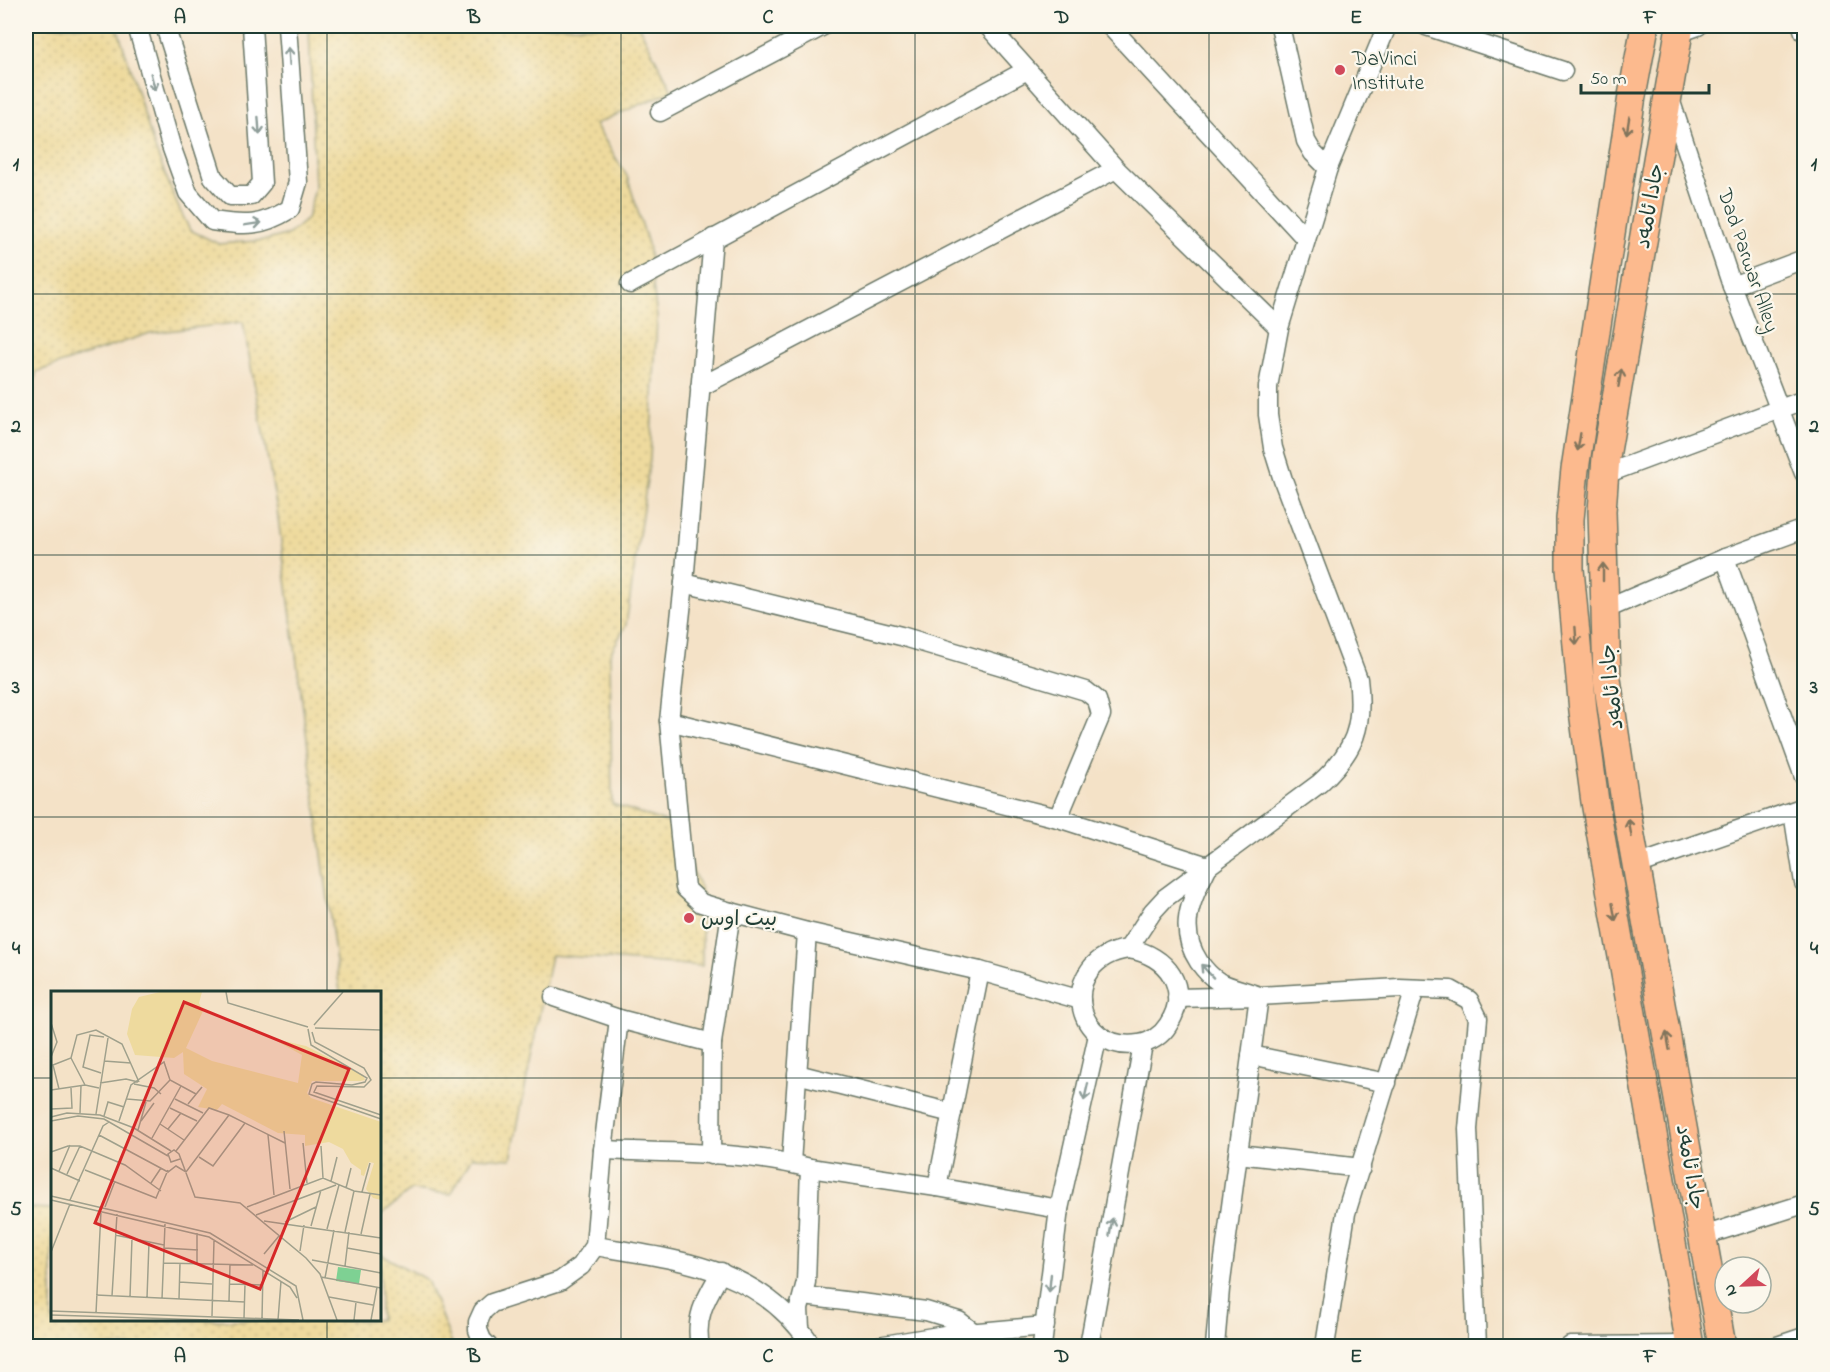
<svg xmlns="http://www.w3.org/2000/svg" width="1830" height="1372" font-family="'Indie Flower','Playpen Sans Arabic',sans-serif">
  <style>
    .sand { fill: url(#sand-dots); stroke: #868c69; stroke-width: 1.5 }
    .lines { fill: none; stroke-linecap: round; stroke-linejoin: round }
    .minor-casing { stroke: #6a7767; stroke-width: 21 }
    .primary-casing { stroke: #6a7767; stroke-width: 30 }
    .minor { stroke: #fff; stroke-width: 18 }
    .primary { stroke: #fcba8e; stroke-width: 27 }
    .oneway { stroke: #8f9e9a }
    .oneway2 { stroke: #82755c }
    .grid { fill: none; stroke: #1f3d34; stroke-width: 1.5; stroke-opacity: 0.55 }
    .poi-dot { fill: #d1495b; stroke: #fbf7ec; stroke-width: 2 }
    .labels { text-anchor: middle; stroke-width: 4.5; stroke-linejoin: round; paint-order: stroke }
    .poi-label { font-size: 21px; fill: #1f3d34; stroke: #fbf7ec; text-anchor: start }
    .street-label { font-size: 21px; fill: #1f3d34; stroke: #fbf7ec }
    .inset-road { fill: none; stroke: #9fa08c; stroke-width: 1.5 }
    .view { fill: #d62828; fill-opacity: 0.15; stroke: #d62828; stroke-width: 3 }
    .inset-edge { fill: none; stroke: #1f3d34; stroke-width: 3 }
    .neatline { fill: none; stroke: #1f3d34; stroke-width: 2 }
    .grid-label { font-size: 20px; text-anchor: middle; font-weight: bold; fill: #1f3d34 }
  </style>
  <defs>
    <pattern id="sand-dots" width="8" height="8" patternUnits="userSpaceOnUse" patternTransform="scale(1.5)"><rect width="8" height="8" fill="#eeda9e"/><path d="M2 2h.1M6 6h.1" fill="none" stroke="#ccbc89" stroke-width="1.8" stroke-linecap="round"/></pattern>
  </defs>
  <rect width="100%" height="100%" fill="#fbf7ec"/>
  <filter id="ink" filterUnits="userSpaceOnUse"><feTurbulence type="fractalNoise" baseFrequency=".0167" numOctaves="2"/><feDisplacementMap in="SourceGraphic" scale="12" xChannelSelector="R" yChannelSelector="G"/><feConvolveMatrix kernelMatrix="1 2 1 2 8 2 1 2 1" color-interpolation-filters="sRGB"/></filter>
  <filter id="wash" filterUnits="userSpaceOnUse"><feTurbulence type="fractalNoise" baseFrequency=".008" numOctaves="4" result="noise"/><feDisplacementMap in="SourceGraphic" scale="24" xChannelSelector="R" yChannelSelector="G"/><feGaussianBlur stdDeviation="1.35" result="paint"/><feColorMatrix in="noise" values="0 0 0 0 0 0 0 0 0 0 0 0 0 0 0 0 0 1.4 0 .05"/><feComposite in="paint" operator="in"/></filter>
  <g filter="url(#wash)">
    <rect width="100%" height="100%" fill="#f4e2c7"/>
    <g class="sand">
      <path d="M26,26H117L154,146L177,204L190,230L219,244L267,240L289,234L307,219L315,188L309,26H639L672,91L595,124L627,176L648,244L657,318L650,459L626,625L610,654L612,804L672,824L702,892V966L551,955L511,1159L472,1157L451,1194L411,1190L380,1216V992H340L277,510L243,322L150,333L36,372L26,459Z"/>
      <path d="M26,1208L52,1209V1320H380V1254L427,1280L453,1346H26Z"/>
    </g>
  </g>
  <g filter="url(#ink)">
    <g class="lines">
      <defs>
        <g id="minor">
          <path d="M137,26L171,146L188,193L212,221C245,226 261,227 290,209L298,182L287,26"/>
          <path d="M165,26L213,177L230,196H251L262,183L252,26"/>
          <path d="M988,26L1116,169L1279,328"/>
          <path d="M1110,26L1306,239"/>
          <path d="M1280,26L1306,141L1313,153L1328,168"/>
          <path d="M1426,26L1563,71"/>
          <path d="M1802,26L1804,32"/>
          <path d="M1678,33L1698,26"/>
          <path d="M1670,99L1732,286L1804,473"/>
          <path d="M660,112L823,26"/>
          <path d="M713,238L684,583L669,721L685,888L701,903L731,912L807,932L980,971L1081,1000"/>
          <path d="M630,284L1027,70"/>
          <path d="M1732,286L1804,259"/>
          <path d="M700,387L1116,169"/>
          <path d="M1603,475L1804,400"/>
          <path d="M1725,558L1804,777"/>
          <path d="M684,583L901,636L1086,691L1097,700L1101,715L1058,818"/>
          <path d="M1604,610L1725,558L1804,529"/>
          <path d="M669,721L1058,818L1208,866C1192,899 1176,927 1199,962C1204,969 1211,977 1219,982C1231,988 1246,991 1259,996L1220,1289L1215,1346"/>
          <path d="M1793,812L1804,883"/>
          <path d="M1637,865L1804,807"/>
          <path d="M1128,949C1167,954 1192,989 1168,1025C1162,1035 1150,1043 1139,1044C1072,1054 1056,960 1128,949L1153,911L1165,898L1320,783C1355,751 1364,726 1358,679L1283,480L1273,448L1268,415V387L1279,328L1328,168L1387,26"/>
          <path d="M554,997L619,1019L712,1043"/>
          <path d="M1177,998L1259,996L1399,988L1451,990L1469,1000L1478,1018L1468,1129L1477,1346"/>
          <path d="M1251,1055L1387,1083"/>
          <path d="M797,1074L952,1113"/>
          <path d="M603,1150C670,1153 746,1151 810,1168L937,1187L1059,1209"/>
          <path d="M1238,1154L1361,1168"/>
          <path d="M711,1155L712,1043L731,912"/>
          <path d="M791,1163L807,932"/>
          <path d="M937,1187L980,971"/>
          <path d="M1703,1236L1804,1204"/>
          <path d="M595,1246C680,1260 761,1267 812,1346"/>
          <path d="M804,1296L926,1311L959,1321L973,1332"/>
          <path d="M800,1328L799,1309L806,1282L810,1168"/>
          <path d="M488,1346L482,1340L478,1330V1322L483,1311L492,1303L560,1281L581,1266L595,1246L603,1150L619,1019"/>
          <path d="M700,1346C694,1316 707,1297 721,1272"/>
          <path d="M878,1346L945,1335L1045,1326"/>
          <path d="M1042,1346L1059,1209L1098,1035"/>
          <path d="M1089,1346L1143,1044"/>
          <path d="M1325,1346L1346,1213L1415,989"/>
          <path d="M1570,1346L1689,1345"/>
          <path d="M1777,1346L1804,1337"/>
        </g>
        <g id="primary">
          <path d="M1645,26L1632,96L1575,469L1570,519V569L1583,711L1595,802L1690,1346"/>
          <path d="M1680,26L1606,457L1602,511L1607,679L1626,808L1722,1346"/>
        </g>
      </defs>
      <use href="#minor" class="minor-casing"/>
      <use href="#primary" class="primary-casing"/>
      <use href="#minor" class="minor"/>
      <use href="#primary" class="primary"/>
    </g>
    <defs><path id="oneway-shaft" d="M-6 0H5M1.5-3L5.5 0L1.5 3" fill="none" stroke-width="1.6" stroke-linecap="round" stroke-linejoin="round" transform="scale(1.5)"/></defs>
    <g class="oneway">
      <use href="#oneway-shaft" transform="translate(289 56) rotate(-94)"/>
      <use href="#oneway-shaft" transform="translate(153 82) rotate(75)"/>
      <use href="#oneway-shaft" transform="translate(259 126) rotate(86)"/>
      <use href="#oneway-shaft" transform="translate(253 224) rotate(-9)"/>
      <use href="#oneway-shaft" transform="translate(1207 971) rotate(-133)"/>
      <use href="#oneway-shaft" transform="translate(1086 1092) rotate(103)"/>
      <use href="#oneway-shaft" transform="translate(1111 1227) rotate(-80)"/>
      <use href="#oneway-shaft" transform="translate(1050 1283) rotate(96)"/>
    </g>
    <g class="oneway2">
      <use href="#oneway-shaft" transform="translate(1628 125) rotate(99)"/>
      <use href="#oneway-shaft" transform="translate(1620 378) rotate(-80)"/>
      <use href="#oneway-shaft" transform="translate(1579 442) rotate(99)"/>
      <use href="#oneway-shaft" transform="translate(1603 572) rotate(-90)"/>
      <use href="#oneway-shaft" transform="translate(1576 636) rotate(86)"/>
      <use href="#oneway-shaft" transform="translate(1630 828) rotate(-100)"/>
      <use href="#oneway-shaft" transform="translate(1614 912) rotate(80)"/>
      <use href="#oneway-shaft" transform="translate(1668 1041) rotate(-100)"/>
    </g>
  </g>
  <path class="grid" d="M327,26V992M621,26V1346M915,26V1346M1209,26V1346M1503,26V1346M26,294H1804M26,555H1804M26,817H1804M26,1078H52M380,1078H1804M327,1320V1346"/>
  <g class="poi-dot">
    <circle cx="1340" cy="70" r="6"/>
    <circle cx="689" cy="918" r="6"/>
  </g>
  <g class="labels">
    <g class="poi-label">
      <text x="1352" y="65">DaVinci<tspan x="1352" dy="24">Institute</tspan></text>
      <text x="701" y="925">بيت اوس</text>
    </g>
    <g class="street-label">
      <text transform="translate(1649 206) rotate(-80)" y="7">جادا ئامەد</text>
      <text transform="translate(1749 260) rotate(71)" y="7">Dad Parwar Alley</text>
      <text transform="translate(1611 687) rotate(-96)" y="7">جادا ئامەد</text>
      <text transform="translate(1691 1167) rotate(80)" y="7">جادا ئامەد</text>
    </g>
  </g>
  <g transform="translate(51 991)">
    <rect width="330" height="330" fill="#f4e2c7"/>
    <path d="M287,276L310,279L308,293L285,290Z" fill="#7ed193"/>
    <path d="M109,1H151L148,12L152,20L135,57L161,70L247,92L251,64L220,47L255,55L312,84L314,89L309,90H261L256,102L260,107L330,131V209L322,207L315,198L323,172L318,171L313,185L310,184V179L300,172L292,158L278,151L254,155V144L227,142L171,113L166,119L147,116L156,98L133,83L132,61L123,67L84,64L76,43L81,18L88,6Z" fill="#eeda9e"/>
    <path class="inset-road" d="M175,1L177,12L257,36M0,32L6,51L0,66M263,34L292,1M264,37L330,39M257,38L260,54L316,87L314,91L301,94L265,91L261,93L258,103L330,128M261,41L264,51L313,77L320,89L313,96L266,95L263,101L330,124M20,67L34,94M53,70L80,72M50,82L32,76L39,44L53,46M49,92L75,88L87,91M83,93L103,97L110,103M8,98L2,74L20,67L26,44L45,39L71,53L88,91M0,99L34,94L48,97M76,108L99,110L119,89M124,108L152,122M137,113L151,96M119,117L146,130M0,118L21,117L20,97M29,122L30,95M45,123L57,47M53,125L57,111L73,116M0,126L16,122L49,124L83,137L120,160M0,130L27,125L53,128L117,165M68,130L80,94L113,71L119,89L145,103M90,130L103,112M109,133L133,149M117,138L130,122M87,139L95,111M233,140L239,198M48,144L117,181L125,175L135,181L178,124M217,144L223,204M101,147L130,95M252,152L256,192M270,155L272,187M125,160L158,117L178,124L234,152M0,161L17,155H29L74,174L110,200M148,166L162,175L194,132M129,168L120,171L117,163L123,159L128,163L144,206L189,212L255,267L269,283L286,329M0,177L29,190M34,179L105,207L117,179M8,180L19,154M16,183L29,155M280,190L286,166M100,192L110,177M295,197L300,177M311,201L319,172M0,205L159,242L245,295L252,329M0,209L158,246L239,296L246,307M19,209L52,135L58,131M54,216L64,190M196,216L272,187L303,200L330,204M205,224L285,194M213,230L330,247M234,231L265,216M260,235L270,199M276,238L288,194M294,241L303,200M310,243L319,203M64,244L113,254M113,257L147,259M296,257L330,263M249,260L253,234M0,261L19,213M213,263L228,245M261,269L330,282M112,272L202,274M146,272V242M294,275L298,241M270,286L330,297M274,287L283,239M128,291L161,293M179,293L212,294M45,304L194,311M61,305L66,223M79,306L81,247M278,306L322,314M96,307L98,251M111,308L114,233M128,308L129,272M178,310L179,273M0,320L248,329M45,322L50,220M0,324L157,329M161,325L163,249M193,327L194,293M211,328L212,279M227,329L230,290M303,329L305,311M320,329L326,296"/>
    <path class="view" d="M133,11L298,78L209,298L44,232Z"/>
    <rect width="330" height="330" class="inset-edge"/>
  </g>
  <rect width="1830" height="1372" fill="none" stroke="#fbf7ec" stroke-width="66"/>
  <g transform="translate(1743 1285) rotate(248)"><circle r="28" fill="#fbf7ec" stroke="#a3ada2" stroke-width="1.5"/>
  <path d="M0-4.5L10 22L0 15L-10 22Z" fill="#d1495b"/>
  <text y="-9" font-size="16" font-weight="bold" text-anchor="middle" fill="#1f3d34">N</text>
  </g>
  <path d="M1581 84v9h128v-9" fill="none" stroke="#1f3d34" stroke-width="3"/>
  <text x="1590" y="84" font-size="18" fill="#1f3d34" stroke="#fbf7ec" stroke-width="4.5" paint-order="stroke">50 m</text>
  <rect x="33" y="33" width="1764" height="1306" class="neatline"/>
  <g class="grid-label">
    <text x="180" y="23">A</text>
    <text x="474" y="23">B</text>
    <text x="768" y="23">C</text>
    <text x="1062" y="23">D</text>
    <text x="1356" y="23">E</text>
    <text x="1650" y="23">F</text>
    <text x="16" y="170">1</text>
    <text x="1814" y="170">1</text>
    <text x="16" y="432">2</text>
    <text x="1814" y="432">2</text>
    <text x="16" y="693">3</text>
    <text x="1814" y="693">3</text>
    <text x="16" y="954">4</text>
    <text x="1814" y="954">4</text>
    <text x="16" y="1215">5</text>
    <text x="1814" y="1215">5</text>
    <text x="180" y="1362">A</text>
    <text x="474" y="1362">B</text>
    <text x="768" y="1362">C</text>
    <text x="1062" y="1362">D</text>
    <text x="1356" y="1362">E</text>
    <text x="1650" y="1362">F</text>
  </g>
</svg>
